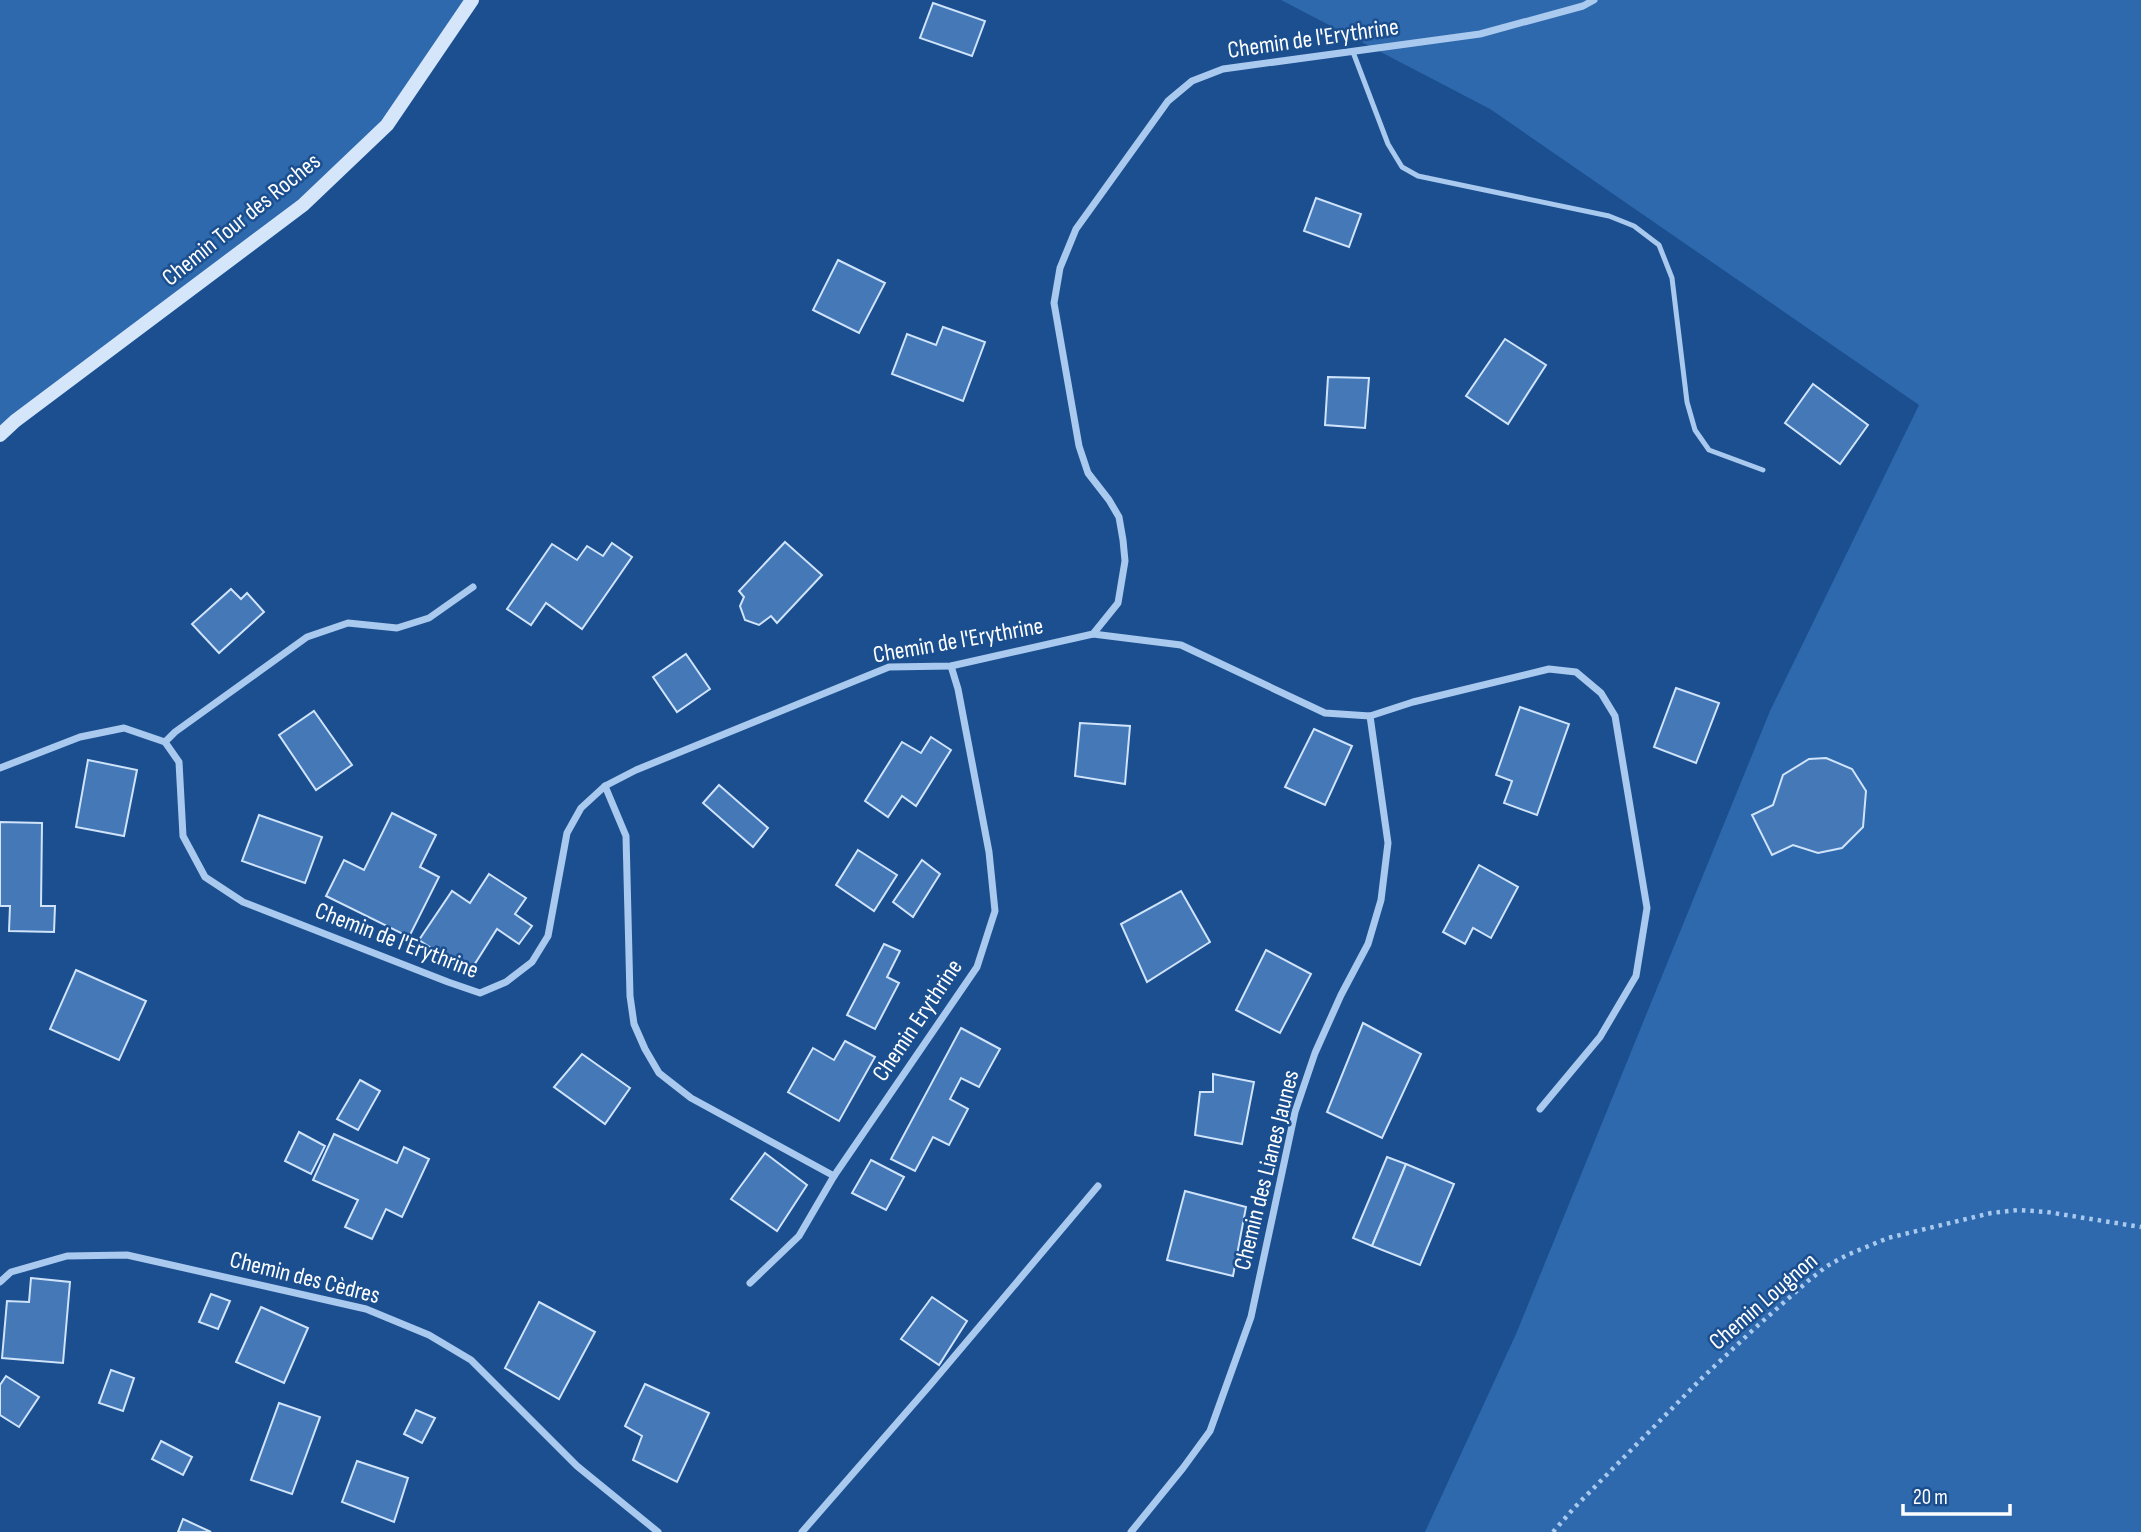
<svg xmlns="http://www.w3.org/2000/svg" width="2141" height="1532" font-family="'Sofia Sans Condensed',sans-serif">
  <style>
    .green { fill: #2e69ad }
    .building { fill: #4478b7; stroke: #cfe3fa; stroke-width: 2 }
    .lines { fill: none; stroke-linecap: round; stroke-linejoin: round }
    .path { stroke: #a9c9ee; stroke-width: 4.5; stroke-dasharray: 3.5 5; stroke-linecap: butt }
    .lane { stroke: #a9c9ee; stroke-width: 5 }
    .street { stroke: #a9c9ee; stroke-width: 7 }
    .secondary { stroke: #d6e6fa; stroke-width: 14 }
    .labels { text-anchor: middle; stroke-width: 5; stroke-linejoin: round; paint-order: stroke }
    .street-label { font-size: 24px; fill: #fff; stroke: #1b4f8f }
  </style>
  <rect width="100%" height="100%" fill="#1b4f8f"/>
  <g class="green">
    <path d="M0,0H472L387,125L303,205L0,435Z"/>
    <path d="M1281,0H2141V1532H1425L1516,1334L1770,711L1919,405L1490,109Z"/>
  </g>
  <g class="building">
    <path d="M933,3L985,21L972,56L920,38Z"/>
    <path d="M1316,198L1361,214L1349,247L1304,231Z"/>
    <path d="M838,260L885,283L859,333L813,310Z"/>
    <path d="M943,327L985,342L963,401L892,374L907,334L936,345Z"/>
    <path d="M1505,339L1546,365L1508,424L1466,396Z"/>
    <path d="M1328,377L1369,378L1365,428L1325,425Z"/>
    <path d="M1813,384L1868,425L1840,464L1785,423Z"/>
    <path d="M785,542L822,575L777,623L771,616L759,625L745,620L740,606L744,597L739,591Z"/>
    <path d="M612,543L632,557L582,629L546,603L531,625L507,609L552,544L577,560L587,546L603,556Z"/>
    <path d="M231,589L241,599L247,593L264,612L219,653L192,624Z"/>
    <path d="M686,654L710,689L677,712L653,677Z"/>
    <path d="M1676,688L1719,703L1696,763L1654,747Z"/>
    <path d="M1520,707L1569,724L1537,815L1504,803L1512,781L1496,775Z"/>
    <path d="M314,711L352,765L316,790L279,735Z"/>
    <path d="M1080,723L1130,726L1125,784L1075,776Z"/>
    <path d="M1314,729L1352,746L1325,805L1285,787Z"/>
    <path d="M931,737L951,750L916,806L902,796L888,817L865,801L902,742L921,753Z"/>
    <path d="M1826,758L1852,769L1866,791L1863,827L1842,848L1818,853L1793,845L1772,855L1752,815L1773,805L1783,775L1809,759Z"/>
    <path d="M88,760L137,770L124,836L76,827Z"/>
    <path d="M719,785L768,828L753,847L703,803Z"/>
    <path d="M392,813L436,835L420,867L439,877L409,937L326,896L344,860L364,870Z"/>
    <path d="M259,815L322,837L305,883L242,861Z"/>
    <path d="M0,822L42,823L41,906H55L54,932L9,931L10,906H0Z"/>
    <path d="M858,850L897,875L874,911L836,885Z"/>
    <path d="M922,860L940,874L913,917L893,902Z"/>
    <path d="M1479,865L1518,887L1491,938L1473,928L1465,944L1443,932Z"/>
    <path d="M489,874L526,898L515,914L532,926L519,944L497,929L469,973L419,940L452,891L470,903Z"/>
    <path d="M1181,891L1210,942L1147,982L1121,924Z"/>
    <path d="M884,944L900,951L887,977L899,983L875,1029L847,1015Z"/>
    <path d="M1266,950L1311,974L1280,1033L1236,1010Z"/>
    <path d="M76,970L146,1001L119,1060L50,1029Z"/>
    <path d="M1363,1023L1421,1054L1382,1138L1327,1112Z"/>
    <path d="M961,1028L1000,1049L979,1087L961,1078L950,1099L968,1109L949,1145L933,1137L915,1171L891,1159Z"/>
    <path d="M845,1041L875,1057L839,1121L788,1092L813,1048L834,1060Z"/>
    <path d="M582,1054L630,1088L605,1124L554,1087Z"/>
    <path d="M1213,1074L1254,1082L1242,1144L1195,1135L1200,1092H1213Z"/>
    <path d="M360,1080L380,1091L358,1130L337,1119Z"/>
    <path d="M299,1132L325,1146L311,1174L285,1161Z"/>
    <path d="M334,1134L397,1163L404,1147L429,1159L402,1217L386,1209L372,1239L345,1227L358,1200L313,1180Z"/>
    <path d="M765,1153L807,1185L777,1231L731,1199Z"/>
    <path d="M1387,1157L1406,1164L1372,1246L1353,1238Z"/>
    <path d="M871,1160L904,1177L886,1210L852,1193Z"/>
    <path d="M1406,1164L1454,1184L1420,1265L1372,1246Z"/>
    <path d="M1185,1191L1246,1207L1233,1276L1167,1260Z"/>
    <path d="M31,1278L70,1282L63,1363L2,1358L7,1301L29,1302Z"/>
    <path d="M211,1294L230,1301L218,1329L199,1322Z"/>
    <path d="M932,1297L967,1321L939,1365L901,1339Z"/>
    <path d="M539,1302L595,1332L559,1399L505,1368Z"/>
    <path d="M261,1307L308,1328L284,1383L236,1362Z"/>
    <path d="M111,1370L134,1378L123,1411L99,1403Z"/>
    <path d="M6,1376L39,1397L19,1427L0,1415V1385Z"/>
    <path d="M645,1384L709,1413L677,1482L633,1460L642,1436L625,1426Z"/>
    <path d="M279,1403L320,1417L292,1494L251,1480Z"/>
    <path d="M416,1410L435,1418L422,1443L404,1434Z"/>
    <path d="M161,1441L192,1457L183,1475L152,1459Z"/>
    <path d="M357,1461L408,1478L394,1522L342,1502Z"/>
    <path d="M183,1519L211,1532H178Z"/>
  </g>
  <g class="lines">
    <path class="path" d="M1553,1532L1574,1508L1702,1378L1755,1328L1808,1281L1827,1266L1847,1255L1888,1238L1991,1213L2018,1210L2047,1212L2141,1227"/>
    <path class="lane" d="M1353,52L1388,144L1402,167L1418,176L1609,216L1634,226L1659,245L1672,278L1687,402L1695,430L1709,450L1763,470"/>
    <g class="street">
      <path d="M1093,634L1181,645L1325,713L1370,716L1413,702L1549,669L1576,672L1601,693L1615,716L1647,908L1636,976L1600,1037L1540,1109"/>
      <path d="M165,742L175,732L307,637L348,623L397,628L429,618L473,587"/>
      <path d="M0,768L80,737L124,728L165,742L179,762L183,836L205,877L243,902L448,982L480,993L506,982L532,962L548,936L567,833L581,808L605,786L636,770L889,667L951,666L1093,634L1118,603L1125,561L1123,540L1119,517L1109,500L1088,473L1079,446L1054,303L1060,268L1076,229L1168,101L1192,81L1223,69L1480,34L1583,6L1594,0"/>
      <path d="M605,786L626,836L630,996L634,1024L645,1049L659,1073L691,1098L834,1176"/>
      <path d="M0,1282L11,1272L67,1256L127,1255L366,1309L429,1335L471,1360L577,1466L658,1532"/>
      <path d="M750,1283L799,1236L834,1176L977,967L995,911L989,852L958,689L951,666"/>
      <path d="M802,1532L931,1384L1098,1186"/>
      <path d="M1131,1532L1183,1468L1210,1431L1251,1317L1295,1112L1315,1053L1341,995L1368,944L1381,900L1388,843L1370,716"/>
    </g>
    <path class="secondary" d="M0,435L15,421L303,205L387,125L472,0"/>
  </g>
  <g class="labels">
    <g class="street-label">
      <text transform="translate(1313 38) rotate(-8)" y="8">Chemin de l'Erythrine</text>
      <text transform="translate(241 219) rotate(-39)" y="8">Chemin Tour des Roches</text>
      <text transform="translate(958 640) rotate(-10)" y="8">Chemin de l'Erythrine</text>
      <text transform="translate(397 940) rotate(21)" y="8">Chemin de l'Erythrine</text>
      <text transform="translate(917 1020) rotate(-56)" y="8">Chemin Erythrine</text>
      <text transform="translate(1266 1170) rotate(-76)" y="8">Chemin des Lianes Jaunes</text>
      <text transform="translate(305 1277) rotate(14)" y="8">Chemin des Cèdres</text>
      <text transform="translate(1763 1301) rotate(-41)" y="8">Chemin Lougnon</text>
    </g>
  </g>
  <path d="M1903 1504v10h107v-10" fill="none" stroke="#ffffff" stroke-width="3.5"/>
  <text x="1913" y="1504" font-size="21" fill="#ffffff" stroke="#1b4f8f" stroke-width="5" paint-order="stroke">20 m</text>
</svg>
